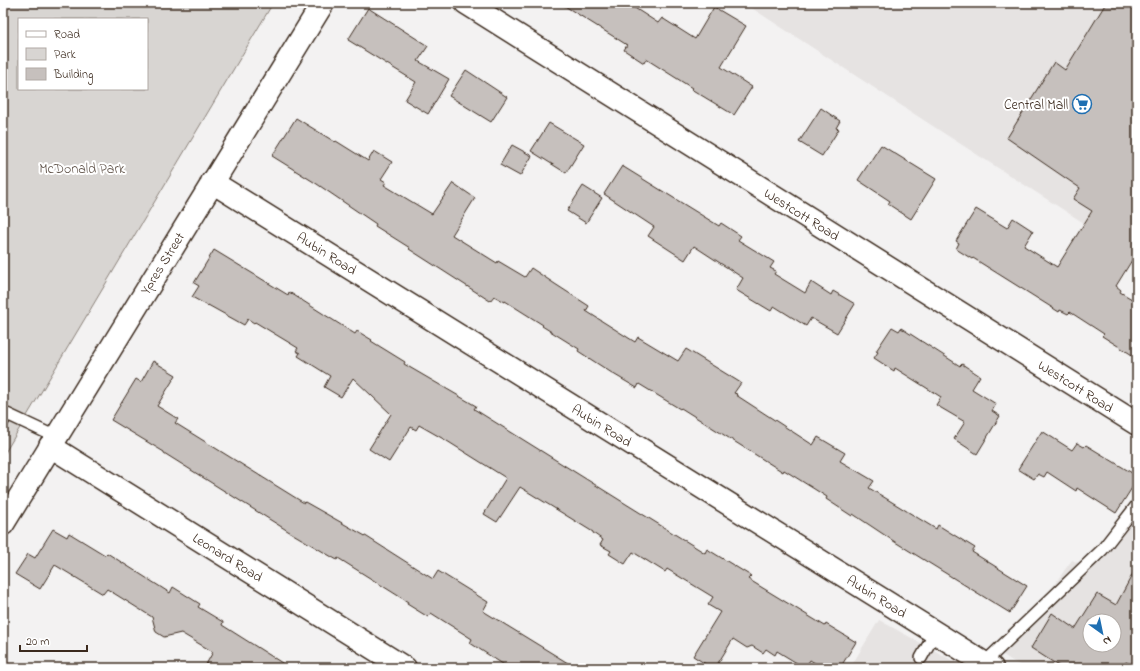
<svg xmlns="http://www.w3.org/2000/svg" width="1140" height="671" font-family="'Indie Flower',sans-serif">
  <style>
    .built { fill: #e6e3e2; fill-rule: evenodd }
    .green { fill: #d8d5d2; stroke: #8a8078; fill-rule: evenodd }
    .building { fill: #c6c0bd; stroke: #3b2a1e; fill-rule: evenodd }
    .lines { fill: none; stroke-linecap: round; stroke-linejoin: round }
    .service-casing { stroke: #3b2a1e; stroke-width: 14 }
    .minor-casing { stroke: #3b2a1e; stroke-width: 25 }
    .service { stroke: #fff; stroke-width: 11 }
    .minor { stroke: #fff; stroke-width: 22 }
    .labels { text-anchor: middle; stroke-width: 4; stroke-linejoin: round; paint-order: stroke }
    .poi-label { font-size: 14px; fill: #3b2a1e; stroke: #fff; text-anchor: end }
    .park-label { font-size: 14px; fill: #62554b; stroke: #fff }
    .street-label { font-size: 14px; fill: #3b2a1e; stroke: #fff }
  </style>
  <rect width="100%" height="100%" fill="#f3f2f2"/>
  <filter id="ink" filterUnits="userSpaceOnUse"><feTurbulence type="fractalNoise" baseFrequency=".025" numOctaves="2"/><feDisplacementMap in="SourceGraphic" scale="8" xChannelSelector="R" yChannelSelector="G"/><feConvolveMatrix kernelMatrix="1 2 1 2 8 2 1 2 1" color-interpolation-filters="sRGB"/></filter>
  <g filter="url(#ink)">
    <g class="built">
      <path d="M744,3H1137V257L945,134Z"/>
      <path d="M1137,496V668H1024L1003,655L1072,560L1092,569ZM1090,621H1114V645H1090Z"/>
      <path d="M879,620L966,668H850Z"/>
    </g>
    <path class="green" d="M3,3H273L3,456ZM19,19H147V89H19Z"/>
    <g class="building">
      <path d="M560,3H627L658,23L662,18L695,39L714,7L746,26L721,67L752,87L734,115L691,89L692,88L646,59L644,63L624,50L627,45Z"/>
      <path d="M1106,3H1137V252L1116,286L1121,290L1120,292L1137,302V358L1102,336L1104,334L1070,312L1068,314L1060,310L1059,312L973,258L972,259L956,249L959,243L956,241L976,209L1007,228L1013,218L1033,231L1024,246L1057,267L1092,211L1073,199L1080,188L1007,138L1054,62L1065,70Z"/>
      <path d="M368,8L428,46L418,61L449,79L428,114L405,100L416,82L348,40Z"/>
      <path d="M466,70L507,97L491,122L449,96Z"/>
      <path d="M821,108L840,121L836,128L839,129L822,156L799,142Z"/>
      <path d="M296,118L335,142L336,141L368,161L374,151L392,162L381,179L386,182L384,185L432,214L453,183L475,198L452,235L497,263L498,261L525,277L531,268L555,284L589,306L586,311L635,342L638,337L678,361L686,349L741,383L734,393L737,394L736,395L813,445L818,437L845,453L840,461L874,481L869,488L936,529L938,525L975,548L972,552L1027,586L1010,613L895,542L853,514L852,516L826,499L827,497L784,470L783,472L681,408L680,409L639,384L637,388L615,375L578,351L579,349L542,326L543,325L505,301V302L494,296L490,301L409,249L410,248L375,226L376,224L317,184L272,156Z"/>
      <path d="M549,123L584,144L566,173L531,151Z"/>
      <path d="M512,145L532,156L520,176L500,165Z"/>
      <path d="M881,145L936,179L911,219L888,204L890,201L858,180Z"/>
      <path d="M622,166L719,226L721,223L741,236L738,240L774,262L770,268L776,271L774,274L805,293L811,282L831,295L833,291L855,304L837,333L811,318L806,326L774,306L771,311L736,290L743,278L694,246L685,260L648,236L654,227L604,194Z"/>
      <path d="M583,186L602,198L586,223L567,211Z"/>
      <path d="M214,250L288,295L289,292L355,334L357,331L372,340L371,341L405,362L404,364L476,406L474,409L626,504L705,553L707,549L751,576L748,579L825,626L826,624L856,642L840,668H823L810,660L805,668L777,651L775,655L766,649L763,653L752,646L747,648L733,639L715,668H712L693,656L720,612L708,605L713,597L667,569L665,572L633,552L625,564L609,554L611,551L600,545L603,540L593,533V532L520,487L497,522L484,514L506,478L447,441L419,425L416,430L411,427L389,462L369,449L391,414L353,378L341,397L324,387L330,376L298,356L300,353L296,351L298,348L255,322L254,323L248,319L244,325L208,305V306L192,297L199,286L194,283Z"/>
      <path d="M892,327L899,331L901,328L960,366L962,364L980,376L972,389L996,404L992,411L1000,416L977,454L954,439L965,422L936,405L941,397L895,368L894,371L874,358L878,352L876,351Z"/>
      <path d="M153,361L176,375L157,406L178,419L175,423L304,503L305,502L367,537L433,579L438,571L488,602L483,611L576,668H509L470,643L472,639L431,613L428,617L407,604L408,602L338,558L337,560L288,531L164,453V452L111,420L136,379L141,382Z"/>
      <path d="M1042,431L1072,450L1077,443L1084,447L1086,445L1137,476V480L1116,513L1077,488L1076,491L1047,472L1044,477L1038,474L1034,479L1018,469Z"/>
      <path d="M53,529L67,537L69,533L105,555L107,553L170,593L173,587L200,604L198,607L223,622L222,625L290,668H204L213,652L181,633L164,637L156,632L152,617L107,589L103,594L55,565L40,589L15,574L28,554L35,558Z"/>
      <path d="M1137,566V668L1126,662L1121,668H1062L1031,648L1052,613L1075,629L1097,594L1116,605ZM1090,621H1114V645H1090Z"/>
    </g>
    <g class="lines">
      <defs>
        <g id="service">
          <path d="M3,421L7,414L56,437"/>
          <path d="M921,658L935,633"/>
          <path d="M984,663L1102,550L1137,505"/>
        </g>
        <g id="minor">
          <path d="M466,3L1137,424"/>
          <path d="M212,182L992,668"/>
          <path d="M50,446L405,668"/>
          <path d="M3,524L323,3"/>
        </g>
      </defs>
      <use href="#service" class="service-casing"/>
      <use href="#minor" class="minor-casing"/>
      <use href="#service" class="service"/>
      <use href="#minor" class="minor"/>
    </g>
  </g>
  <defs>
    <symbol id="supermarket-ring" viewBox="-11 -11 22 22"><circle r="9.5" fill="#fff" stroke="#1f6fb2" stroke-width="1.5"/><path d="M-6-5.5h2.5l.6 2H6L4.5 2H-2.5L-4.4-4H-6ZM-1.5 3.2a1.3 1.3 0 1 0 .1 0ZM3 3.2a1.3 1.3 0 1 0 .1 0Z" fill="#1f6fb2"/></symbol>
  </defs>
  <g fill-rule="evenodd">
    <use href="#supermarket-ring" x="1071" y="93" width="22" height="22"/>
  </g>
  <g class="labels">
    <g class="poi-label">
      <text x="1068" y="109">Central Mall</text>
    </g>
    <g class="park-label">
      <text x="82" y="173">McDonald Park</text>
    </g>
    <g class="street-label">
      <text transform="translate(802 214) rotate(32)" y="5">Westcott Road</text>
      <text transform="translate(327 253) rotate(32)" y="5">Aubin Road</text>
      <text transform="translate(162 263) rotate(-58)" y="5">Ypres Street</text>
      <text transform="translate(1076 386) rotate(32)" y="5">Westcott Road</text>
      <text transform="translate(602 425) rotate(32)" y="5">Aubin Road</text>
      <text transform="translate(228 557) rotate(32)" y="5">Leonard Road</text>
      <text transform="translate(877 596) rotate(32)" y="5">Aubin Road</text>
    </g>
  </g>
  <rect width="1140" height="671" fill="none" stroke="#fff" stroke-width="16"/>
  <rect x="8" y="8" width="1124" height="655" fill="none" stroke="#3b2a1e" stroke-width="1.5" filter="url(#ink)"/>
  <rect x="18" y="18" width="130" height="72" fill="#ffffff" stroke="#b1aaa5"/>
  <rect x="26" y="31" width="20" height="6" fill="#ffffff" stroke="#b1aaa5"/>
  <text x="54" y="38" font-size="12" fill="#3b2a1e">Road</text>
  <rect x="26" y="48" width="20" height="12" fill="#d8d5d2" stroke="#b1aaa5"/>
  <text x="54" y="58" font-size="12" fill="#3b2a1e">Park</text>
  <rect x="26" y="68" width="20" height="12" fill="#c6c0bd" stroke="#b1aaa5"/>
  <text x="54" y="78" font-size="12" fill="#3b2a1e">Building</text>
  <g transform="translate(1102 633) rotate(147)"><circle r="19" fill="#ffffff" stroke="#b1aaa5"/>
  <path d="M0-3L7 15L0 10L-7 15Z" fill="#1f6fb2"/>
  <text y="-6" font-size="11" font-weight="bold" text-anchor="middle" fill="#3b2a1e">N</text>
  </g>
  <path d="M20 645v6h67v-6" fill="none" stroke="#3b2a1e" stroke-width="2"/>
  <text x="26" y="645" font-size="12" fill="#3b2a1e" stroke="#ffffff" stroke-width="3" paint-order="stroke">20 m</text>
</svg>
